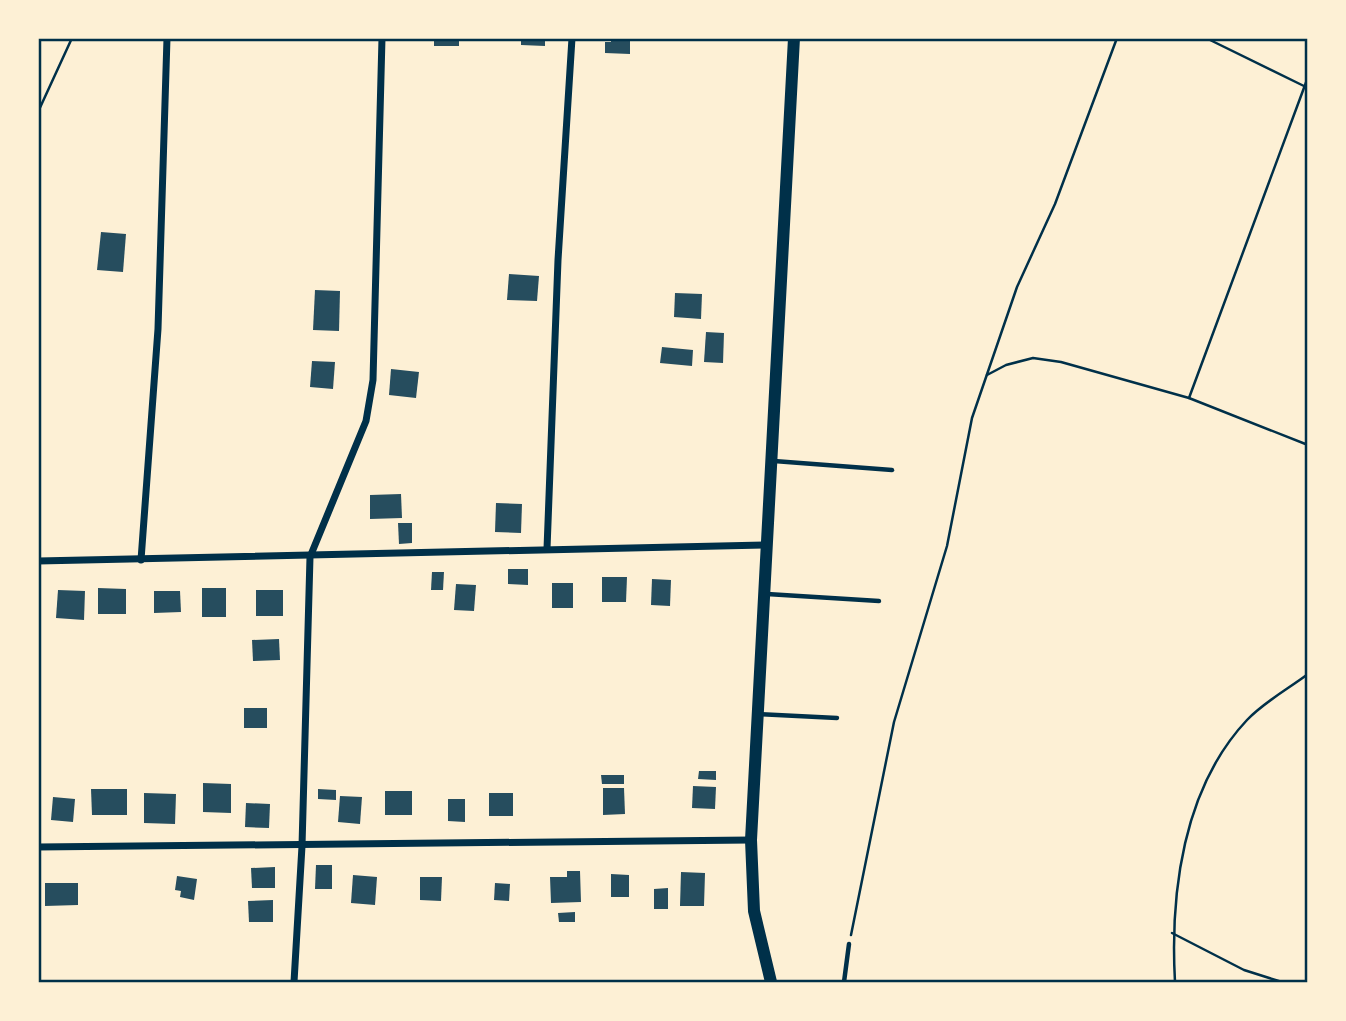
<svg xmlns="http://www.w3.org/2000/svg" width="1346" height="1021" font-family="Cabin,sans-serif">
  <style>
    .building { fill: #264d5e }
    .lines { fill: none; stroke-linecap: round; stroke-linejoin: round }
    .path { stroke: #003049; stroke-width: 2.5 }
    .service { stroke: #003049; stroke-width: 4.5 }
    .minor { stroke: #003049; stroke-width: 7 }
    .tertiary { stroke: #003049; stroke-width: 12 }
    .neatline { fill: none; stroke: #003049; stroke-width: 2.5 }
  </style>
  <rect width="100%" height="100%" fill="#fdf0d5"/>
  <g class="building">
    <rect x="434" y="38" width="25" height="8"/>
    <path d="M521,38H545V46L521,45Z"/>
    <path d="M611,38H630V54L605,53V42H611Z"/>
    <path d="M101,232L126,234L123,272L97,270Z"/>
    <path d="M509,274L539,276L537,301L507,300Z"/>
    <path d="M315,290L340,291L339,331L313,330Z"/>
    <path d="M675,293L702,294L701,319L674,317Z"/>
    <path d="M706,332L724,333L723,363L704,362Z"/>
    <path d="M662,347L693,350L692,366L660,363Z"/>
    <path d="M312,361L335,362L333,389L310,387Z"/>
    <path d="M391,369L419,372L416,398L389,395Z"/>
    <path d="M401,494L402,518L370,519V495Z"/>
    <path d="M496,503L522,504L521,533L495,532Z"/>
    <path d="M398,523H412V543L399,544Z"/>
    <path d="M508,569H528V585L508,584Z"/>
    <path d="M432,572H444L443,590H431Z"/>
    <path d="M602,577H627L626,602H602Z"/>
    <path d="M652,579L671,580L670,606L651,605Z"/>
    <rect x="552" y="583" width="21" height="25"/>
    <path d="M456,584L476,585L474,611L454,610Z"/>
    <path d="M98,588L126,589V614H98Z"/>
    <rect x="202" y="588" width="24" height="29"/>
    <path d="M58,590L85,591L84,620L56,618Z"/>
    <rect x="256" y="590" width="27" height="26"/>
    <path d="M154,591H180L181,612L154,613Z"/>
    <path d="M279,639L280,660L253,661L252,640Z"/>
    <rect x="244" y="708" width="23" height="20"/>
    <path d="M699,771H716V780L698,779Z"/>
    <path d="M601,775H624V784H602Z"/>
    <path d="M203,783L231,784V813L203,812Z"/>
    <path d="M693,786L716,787L715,809L692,808Z"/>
    <path d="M603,788H624L625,814L603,815Z"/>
    <path d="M91,789H127V815H92Z"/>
    <path d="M318,789L336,790V800L318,799Z"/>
    <rect x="385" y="791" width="27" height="24"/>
    <path d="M144,793L176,794L175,824L144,823Z"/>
    <rect x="489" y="793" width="24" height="23"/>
    <path d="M340,796L362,797L360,824L338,822Z"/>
    <path d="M53,797L75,799L73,822L51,820Z"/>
    <path d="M448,799H465V822L448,821Z"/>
    <path d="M246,803L270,804L269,828L245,827Z"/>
    <path d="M316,865H332V889H315Z"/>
    <path d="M275,867V888H252L251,868Z"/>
    <path d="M567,871H580L581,902L551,903L550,877H567Z"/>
    <path d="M681,872L705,873L704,906H680Z"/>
    <path d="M611,874L629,875V897H611Z"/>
    <path d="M353,875L377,877L375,905L351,903Z"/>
    <path d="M177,876L197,879L194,900L180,897L181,891L175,890Z"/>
    <path d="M420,877H442L441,901L420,900Z"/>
    <path d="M45,883H78V905L45,906Z"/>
    <path d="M495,883L510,884L509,901L494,900Z"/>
    <path d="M668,888V909H654V889Z"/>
    <path d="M273,900V922H249L248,901Z"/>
    <path d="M575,912V922H559L558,913Z"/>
  </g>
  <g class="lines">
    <g class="path">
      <path d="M1206,38L1308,88"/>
      <path d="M38,112L72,38"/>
      <path d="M987,375L1006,365L1033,358L1061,362L1189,398L1308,445"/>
      <path d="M1189,398L1308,77"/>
      <path d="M1172,933L1244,970L1282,982"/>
      <path d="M851,935L894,722L947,546L972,418L1017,287L1055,204L1117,38"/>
      <path d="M1175,982C1170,893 1183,788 1247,720C1264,702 1288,689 1308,674"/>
    </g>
    <g class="service">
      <path d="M774,461L892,470"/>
      <path d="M767,594L879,601"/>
      <path d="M758,714L837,718"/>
      <path d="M844,982L849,944"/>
    </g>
    <g class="minor">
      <path d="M547,549L558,260L572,38"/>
      <path d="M141,560L158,329L167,38"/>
      <path d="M38,561L765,545"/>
      <path d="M38,847L751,840"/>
      <path d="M294,982L302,846L310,557L366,421L373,380L382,38"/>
    </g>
    <path class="tertiary" d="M771,982L754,911L751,840L794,38"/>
  </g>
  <rect width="1346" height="1021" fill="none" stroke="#fdf0d5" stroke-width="80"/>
  <rect x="40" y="40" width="1266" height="941" class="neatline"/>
</svg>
